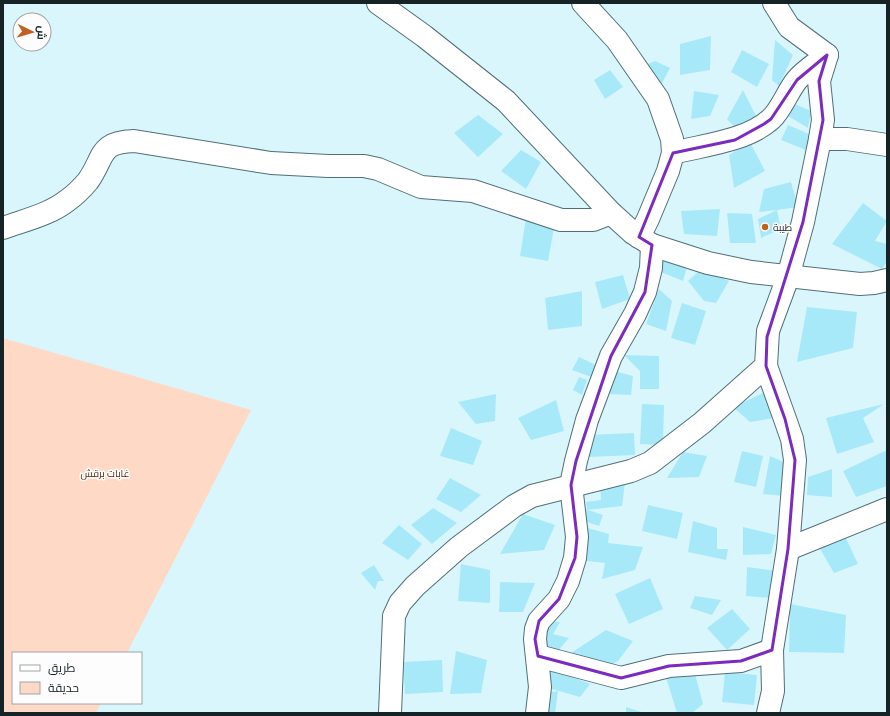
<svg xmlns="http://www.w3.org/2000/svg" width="890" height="716" font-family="Overpass,Cairo,sans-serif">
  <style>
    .green { fill: #fed9c5 }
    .building { fill: #a7e9f9 }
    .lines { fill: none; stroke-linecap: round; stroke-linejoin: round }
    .minor-casing { stroke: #506f77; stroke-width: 24 }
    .minor { stroke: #fff; stroke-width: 22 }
    .marked { fill: none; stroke: #7b2cbf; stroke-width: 3; stroke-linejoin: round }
    .poi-dot { fill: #c1601f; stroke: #fdfdfd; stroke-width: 1.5 }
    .labels { text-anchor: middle; stroke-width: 3; stroke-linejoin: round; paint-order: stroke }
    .poi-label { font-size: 10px; fill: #152226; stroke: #fdfdfd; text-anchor: start }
    .park-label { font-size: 10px; fill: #4f270e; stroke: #fdfdfd }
  </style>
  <rect width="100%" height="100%" fill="#daf6fd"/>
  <path class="green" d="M3,338L251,410L127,653H13V703H101L96,713H3Z"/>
  <g class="building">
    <path d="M711,36L710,70L680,75V44Z"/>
    <path d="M775,40L793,55L779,86L772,80Z"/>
    <path d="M742,50L769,64L757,87L731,72Z"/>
    <path d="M655,61L670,68L660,87L641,67Z"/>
    <path d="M610,70L623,87L605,99L594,80Z"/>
    <path d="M743,90L758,120L739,131L727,119Z"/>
    <path d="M694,91L719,95L710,116L691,119Z"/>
    <path d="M790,102L811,111L808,128L788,116L776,132L770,129Z"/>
    <path d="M478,115L503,134L478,157L454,133Z"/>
    <path d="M788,125L816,137L806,150L781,140Z"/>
    <path d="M750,142L765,171L734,188L729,155Z"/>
    <path d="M521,150L541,162L526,189L501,171Z"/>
    <path d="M791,182L798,207L777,210L781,229L761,238L758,219L777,210L759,212L764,189Z"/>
    <path d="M863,203L887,221L875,241L887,244V261L882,269L832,244Z"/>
    <path d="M720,209L717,236L684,234L681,211Z"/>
    <path d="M727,213L752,214L756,243H730Z"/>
    <path d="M526,218L555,223L548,261L520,256Z"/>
    <path d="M660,255L688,263L683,281L656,270Z"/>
    <path d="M701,269L729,281L716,303L704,301L688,281Z"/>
    <path d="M623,275L630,299L602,309L595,282Z"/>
    <path d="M659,289L672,301L666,331L646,324Z"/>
    <path d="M582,291V326L548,330L545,298Z"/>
    <path d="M682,303L706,311L695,345L671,338Z"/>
    <path d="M807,307L857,312L853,348L797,362Z"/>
    <path d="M624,355L659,356V389H640V371Z"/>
    <path d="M579,357L598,366L594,378L572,370Z"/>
    <path d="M611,370L633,376L631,395L605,394Z"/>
    <path d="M579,377L587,380L582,395L573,390Z"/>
    <path d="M767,391L775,418L750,422L733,407Z"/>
    <path d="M496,394L495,421L476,424L458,402Z"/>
    <path d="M556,400L564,431L531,440L518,418Z"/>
    <path d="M642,404L664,405L663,445L640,444Z"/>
    <path d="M884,404L863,418L874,442L837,454L826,418Z"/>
    <path d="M451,428L482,441L473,465L440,456Z"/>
    <path d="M634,433L635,455L588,457L587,435Z"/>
    <path d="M887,450V486L856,497L843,471Z"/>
    <path d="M742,451L763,456L756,487L734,482Z"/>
    <path d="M683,452L707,456L699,477L667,478Z"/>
    <path d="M770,456L788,464L785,496L763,494Z"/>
    <path d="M832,469V497L807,495L808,477Z"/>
    <path d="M450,478L481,495L461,512L436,499Z"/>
    <path d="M625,483L622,506L587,510L586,502L601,500L600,484Z"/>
    <path d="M648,505L683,513L677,539L642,531Z"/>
    <path d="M579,507L603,515L599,526L581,520Z"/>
    <path d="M433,508L457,523L432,544L411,525Z"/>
    <path d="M523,514L555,525L544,550L500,554Z"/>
    <path d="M693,521L717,528V549H728L726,560L688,552Z"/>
    <path d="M399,525L422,544L408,560L382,543Z"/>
    <path d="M581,526L609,534L608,543L643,547L635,570L602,579L605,563L579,560Z"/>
    <path d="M743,527L776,535L771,554L743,555Z"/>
    <path d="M844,534L858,564L834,573L819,547Z"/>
    <path d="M461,564L490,570V603L458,601Z"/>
    <path d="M374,565L384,581H378L375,590L361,573Z"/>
    <path d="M747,567L778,571L772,598L746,596Z"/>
    <path d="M650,578L663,609L629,624L615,594Z"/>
    <path d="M500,582L535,583L523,612H499Z"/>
    <path d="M695,596L721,600L712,615L690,608Z"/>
    <path d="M790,604L846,615L844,653L789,652Z"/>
    <path d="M732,609L750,629L727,650L707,628Z"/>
    <path d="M545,621L560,622L553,634L569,638L555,654L543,651Z"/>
    <path d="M606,630L633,641L618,661L605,668L568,655Z"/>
    <path d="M456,651L487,660L481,693L450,694Z"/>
    <path d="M442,660L443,692L405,694L403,662Z"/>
    <path d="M550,669L590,684L580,697L545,687Z"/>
    <path d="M694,670L703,704L692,713H677L665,674Z"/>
    <path d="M725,672L757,675L754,705L722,702Z"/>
    <path d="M558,691L555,713H541L544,693Z"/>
    <path d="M626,707L645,713H626Z"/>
  </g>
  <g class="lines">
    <defs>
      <g id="minor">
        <path d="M378,3L424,36L506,101L611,213L633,233L652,245L708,263L751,272L860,284L874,283L887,280"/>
        <path d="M583,3L617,40L658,99L672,139L673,153L668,171L648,219L639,237"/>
        <path d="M820,139H847L887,145"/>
        <path d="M673,153C704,145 747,141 771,119C781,110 787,93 796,81C804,71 817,63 827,55"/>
        <path d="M3,228C25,220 49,215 68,200C75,195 82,188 88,181C105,157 98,142 134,141L271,163L328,166H364L378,169L421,187L473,191L561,220H593L611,213"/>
        <path d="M766,366L785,419L792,439L795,460L788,549L772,650L773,691L768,713"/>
        <path d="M788,549L887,509"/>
        <path d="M538,656L621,678L669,666L741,661L772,650"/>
        <path d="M390,713L394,616L400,603L415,586L459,547L514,506L532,496L631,471L650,463L702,423L766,366L768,331L788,277L803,222L820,139L823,120L819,81L827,55L789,27L774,3"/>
        <path d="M537,713L540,687L535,639L536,629L539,621L559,599L568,581L575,558L577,537L571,485L576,461L587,420L611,356L635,314L645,292L651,268L652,245"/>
      </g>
    </defs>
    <use href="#minor" class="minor-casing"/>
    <use href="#minor" class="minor"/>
  </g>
  <path class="marked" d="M827,55L819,81L823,120L803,222L767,337L766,366L785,419L795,460L788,549L772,650L741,661L669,666L621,678L538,656L535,639L539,621L559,599L575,558L577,537L571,485L576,461L611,356L645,292L652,245L639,237L673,153L735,140L764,124L771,119L797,80Z"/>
  <circle class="poi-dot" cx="765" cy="227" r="4"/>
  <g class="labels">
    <g class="poi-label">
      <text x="773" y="231">طيبة</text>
    </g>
    <g class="park-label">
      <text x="105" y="477">غابات برقش</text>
    </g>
  </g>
  <rect width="890" height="716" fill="none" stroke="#152226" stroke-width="8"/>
  <rect x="12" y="652" width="130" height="52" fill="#fdfdfd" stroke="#a0a5a7"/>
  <rect x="20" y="665" width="20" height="6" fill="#ffffff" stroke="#a0a5a7"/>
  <text x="48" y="672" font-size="12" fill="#152226">طريق</text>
  <rect x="20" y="682" width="20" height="12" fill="#fed9c5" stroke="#a0a5a7"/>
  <text x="48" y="692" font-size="12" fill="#152226">حديقة</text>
  <g transform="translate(32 32) rotate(95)"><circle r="19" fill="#fdfdfd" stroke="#a0a5a7"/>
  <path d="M0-3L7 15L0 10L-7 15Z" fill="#c1601f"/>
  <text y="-6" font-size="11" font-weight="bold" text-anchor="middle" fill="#152226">ش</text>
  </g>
</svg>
